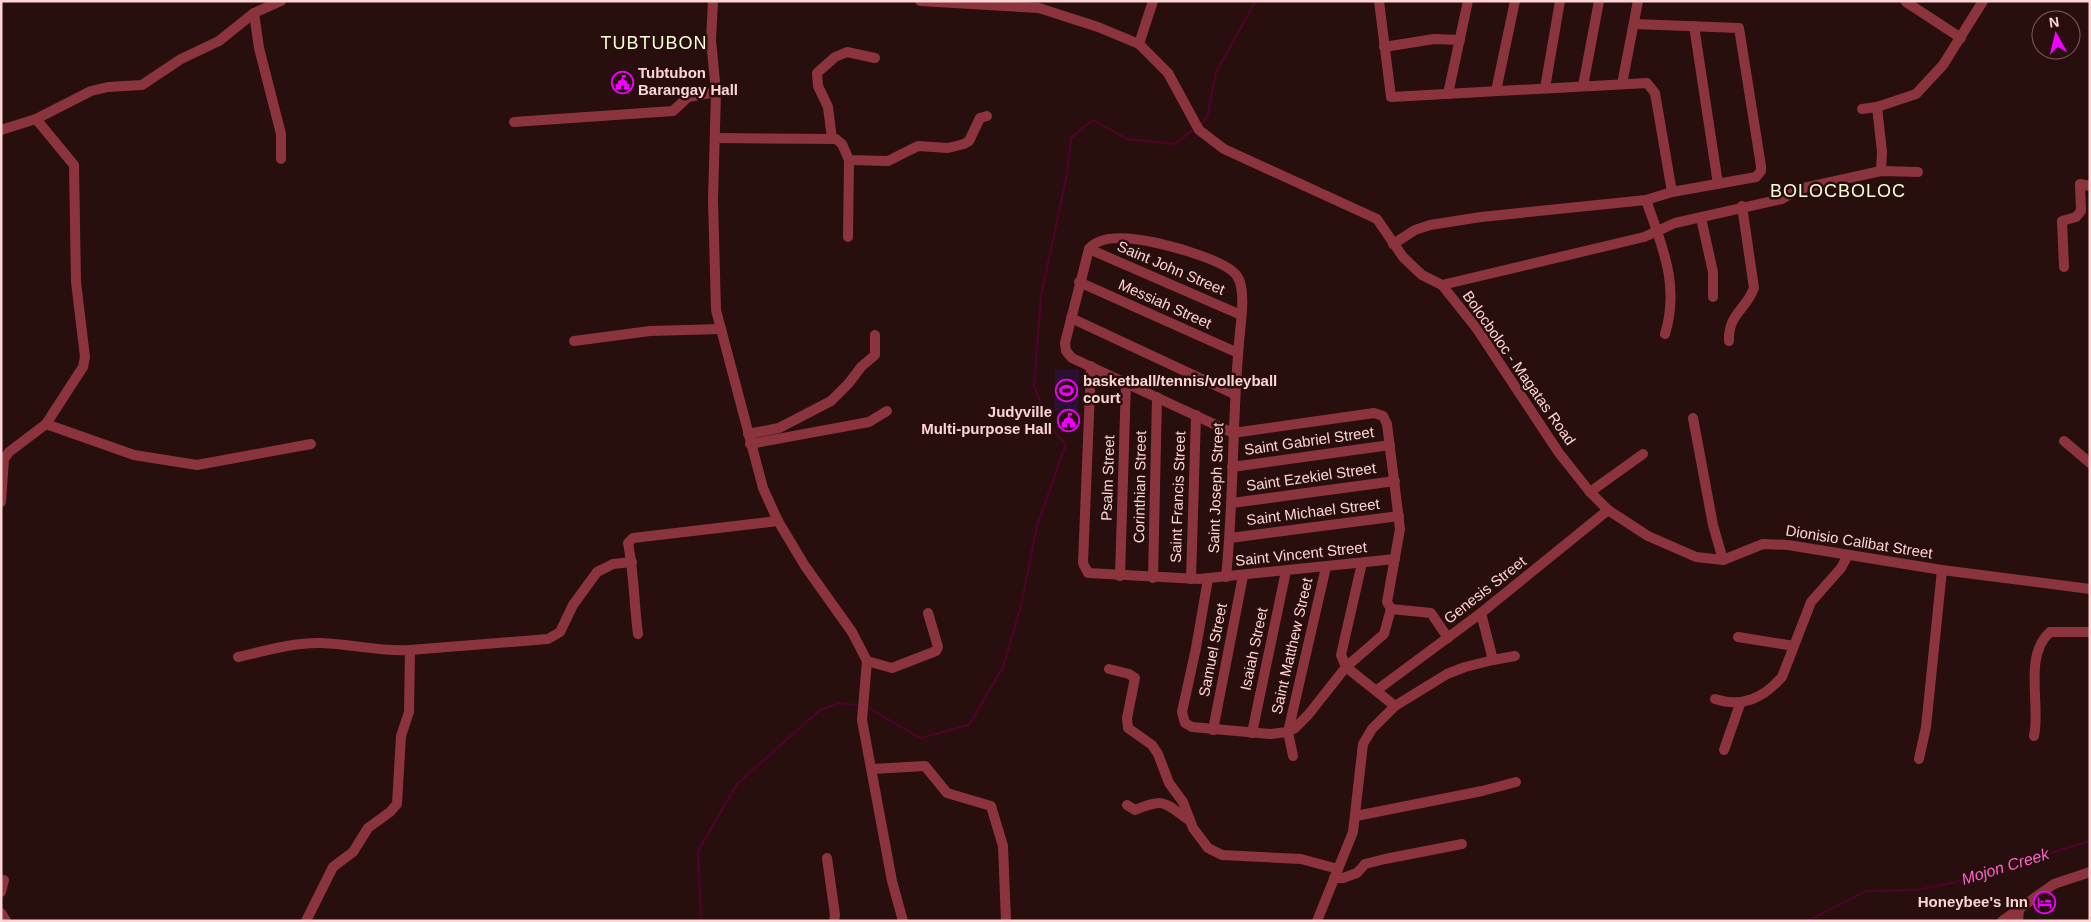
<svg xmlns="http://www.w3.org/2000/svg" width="2091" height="922" font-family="Helvetica,sans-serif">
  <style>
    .green { fill: #2c1032 }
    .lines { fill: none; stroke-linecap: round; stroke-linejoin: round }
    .stream { stroke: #480528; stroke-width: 2.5 }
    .minor { stroke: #8b343e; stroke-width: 10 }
    .tertiary { stroke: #8b343e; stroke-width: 10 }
    .labels { text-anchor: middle; stroke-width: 5; stroke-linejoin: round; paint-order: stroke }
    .poi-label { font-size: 15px; font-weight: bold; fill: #ffd4d5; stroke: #280e0d; text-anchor: start }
    .street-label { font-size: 15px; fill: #ffd4d5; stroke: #280e0d }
    .water-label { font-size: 16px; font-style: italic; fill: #ff62ce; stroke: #280e0d }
    .quarter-label { font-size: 18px; letter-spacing: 1px; fill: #f6ffd6; stroke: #280e0d }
  </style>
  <rect width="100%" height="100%" fill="#280e0d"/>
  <path class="green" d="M1055,369L1079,370L1078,411H1054Z"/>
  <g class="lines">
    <g class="stream">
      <path d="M1200,124L1207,118L1216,72L1256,1"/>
      <path d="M867,707L920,738L969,725L1003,667L1021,606L1037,526L1066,444L1052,429L1034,387L1041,296L1067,174L1071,138L1093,120L1127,139L1175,144L1196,127"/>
      <path d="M701,921L698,851L737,784L820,710L841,703L861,706"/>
      <path d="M1807,921L1866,891L1918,890L1955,882L2090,841"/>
    </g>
    <g class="minor">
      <path d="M1379,1L1391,97L1647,83L1655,93L1672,192"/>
      <path d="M1906,2L1961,38"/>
      <path d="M254,13L259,48L281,134V159"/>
      <path d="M1694,26L1718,184"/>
      <path d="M1139,44L1153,1"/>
      <path d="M1384,47L1434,39L1460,40"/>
      <path d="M1622,84L1638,1"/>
      <path d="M1583,86L1599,1"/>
      <path d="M1545,88L1560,1"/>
      <path d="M1496,91L1515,1"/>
      <path d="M1448,94L1468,1"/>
      <path d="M1862,109L1877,107"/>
      <path d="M514,122L673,111L688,97L716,92"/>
      <path d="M1,130L36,119L91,91L108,87L142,85L181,59L219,41L254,13L281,1"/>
      <path d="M716,138L836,139L842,144L849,160L888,161L918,146L948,148L964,144L969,141L980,118L987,116"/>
      <path d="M832,139L828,107L818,86L817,73L835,57L847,52L875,58"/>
      <path d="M1881,171L1882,152L1877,107L1916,94L1943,65L1983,1"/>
      <path d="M1646,200C1662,246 1680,285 1665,334"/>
      <path d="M1701,218L1713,272V297"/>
      <path d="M848,237L849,160"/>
      <path d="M1393,244L1415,230L1430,225L1481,217L1646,200L1672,192L1756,177L1761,171V166L1739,28L1634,24"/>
      <path d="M1089,249L1241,315"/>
      <path d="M2064,267L2062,221L2076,217L2081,211L2080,184L2090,186"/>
      <path d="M1079,282L1238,353"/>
      <path d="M1442,285L1644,237L1675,223L1782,199L1799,189L1881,171L1918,172"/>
      <path d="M1071,318L1234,394"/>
      <path d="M574,341L650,331L721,329"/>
      <path d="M1729,341C1728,314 1746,310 1754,288L1742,206"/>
      <path d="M1091,366L1083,563L1088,573L1199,579L1395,559"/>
      <path d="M1693,418L1713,525L1723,560"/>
      <path d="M46,424L134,455L197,465L311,444"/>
      <path d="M748,434L779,428L831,401L849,383L861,367L875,355V335"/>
      <path d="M2064,441L2090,463"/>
      <path d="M750,444L869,422L887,411"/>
      <path d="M1232,467L1390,445"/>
      <path d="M1590,492L1643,454"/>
      <path d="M1,502L4,459L9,452L46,424L83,367L85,357L76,282L74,165L36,119"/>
      <path d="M1232,503L1395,481"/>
      <path d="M1230,538L1399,516"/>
      <path d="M1362,563L1341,655L1346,667L1395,706"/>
      <path d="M1120,576L1126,382"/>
      <path d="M1226,577C1234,499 1232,421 1239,343C1240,326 1247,290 1237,276C1227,261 1175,247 1157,243C1139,239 1102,232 1089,249L1065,343L1066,351L1072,358L1233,433L1374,413L1383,416L1387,424L1400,529L1387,602L1391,609"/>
      <path d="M1153,578L1157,397"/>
      <path d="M1191,579L1196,415"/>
      <path d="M1208,579L1196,648L1182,712L1185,723L1192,727L1270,734L1288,732L1295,728L1308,715L1346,667L1384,634L1391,609"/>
      <path d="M1391,609L1431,613L1448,638"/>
      <path d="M638,634C634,604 634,573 628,543L633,538L778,521"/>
      <path d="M1738,637L1794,646"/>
      <path d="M238,657C265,651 294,642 322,643C352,644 380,652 410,650"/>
      <path d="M1493,660L1515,656"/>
      <path d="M867,661L892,668L936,651L938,647L928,613"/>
      <path d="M1109,669L1129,674L1135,678L1127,718L1128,728L1152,745L1158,754L1169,783L1183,802L1193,828L1208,848L1222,855L1301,859L1338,869"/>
      <path d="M1377,690L1481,613"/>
      <path d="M1715,699C1743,708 1763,698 1782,677L1811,602L1841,568L1848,555"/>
      <path d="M1213,730L1243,576"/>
      <path d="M1252,733L1286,571"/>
      <path d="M2034,736C2041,705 2023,656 2050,632H2090"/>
      <path d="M1724,750L1740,704"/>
      <path d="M1293,756L1288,732L1326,567"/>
      <path d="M1919,759L1926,727L1942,570"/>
      <path d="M872,769L925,766L947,793L991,806L1003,846L1006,921"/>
      <path d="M1127,805L1135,810C1166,797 1164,803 1190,821"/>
      <path d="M1356,816L1482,791L1516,782"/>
      <path d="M827,858L835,915L834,921"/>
      <path d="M1334,878H1343L1357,873L1365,864L1385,859L1462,844"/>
      <path d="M1,892L4,880"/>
      <path d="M1,913L6,921"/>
      <path d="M306,921L333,867L353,852L368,828L390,812L397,804L401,736L409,712L410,650L548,639L560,632L573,605L597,572L613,564L632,562"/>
      <path d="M2018,921L2019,910"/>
    </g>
    <g class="tertiary">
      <path d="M713,1L711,40L716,92L713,200L716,310L763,488L778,521L805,566L852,632L867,661L862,720L892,881L903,921"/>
      <path d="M920,1L1039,8L1098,27L1139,44L1168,73L1199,130L1224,149L1377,219L1403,257L1422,275L1442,285L1477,329L1559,453L1590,492L1608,510L1648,536L1696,557L1723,560L1763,544L1788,545L1942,570L2090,589"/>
      <path d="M1317,921L1353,832L1363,744L1372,729L1395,706L1447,674L1465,667L1493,660L1481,613L1608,510"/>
      <path d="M2002,921L2054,884L2090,872"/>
    </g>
  </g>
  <defs>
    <symbol id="civic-ring" viewBox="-11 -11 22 22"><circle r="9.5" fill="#280e0d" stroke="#f200ff" stroke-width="1.5"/><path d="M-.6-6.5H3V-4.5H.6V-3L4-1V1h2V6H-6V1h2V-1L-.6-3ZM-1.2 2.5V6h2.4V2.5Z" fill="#f200ff"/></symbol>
    <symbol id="stadium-ring" viewBox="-11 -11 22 22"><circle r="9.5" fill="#280e0d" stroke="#f200ff" stroke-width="1.5"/><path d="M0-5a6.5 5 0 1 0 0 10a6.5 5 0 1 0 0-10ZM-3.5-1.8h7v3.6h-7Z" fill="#f200ff"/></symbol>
    <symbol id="hotel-ring" viewBox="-11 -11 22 22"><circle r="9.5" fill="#280e0d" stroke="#f200ff" stroke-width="1.5"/><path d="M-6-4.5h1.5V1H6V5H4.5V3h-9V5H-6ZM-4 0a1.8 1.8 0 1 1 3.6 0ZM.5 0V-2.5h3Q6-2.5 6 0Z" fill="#f200ff"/></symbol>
  </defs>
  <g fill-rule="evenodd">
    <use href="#civic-ring" x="610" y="70" width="25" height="25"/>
    <use href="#stadium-ring" x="1054" y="378" width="25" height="25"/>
    <use href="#civic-ring" x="1056" y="408" width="25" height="25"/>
    <use href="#hotel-ring" x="2032" y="890" width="25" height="25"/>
  </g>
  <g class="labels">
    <g class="poi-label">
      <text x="638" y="78">Tubtubon<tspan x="638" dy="17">Barangay Hall</tspan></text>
      <text x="1083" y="386">basketball/tennis/volleyball<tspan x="1083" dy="17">court</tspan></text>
      <text x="1052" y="417" text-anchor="end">Judyville<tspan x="1052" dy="17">Multi-purpose Hall</tspan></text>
      <text x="2028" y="907" text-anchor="end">Honeybee's Inn</text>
    </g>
    <g class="street-label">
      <text transform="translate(1171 268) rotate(23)" y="5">Saint John Street</text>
      <text transform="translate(1165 304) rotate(24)" y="5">Messiah Street</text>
      <text transform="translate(1519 368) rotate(55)" y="5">Bolocboloc - Magatas Road</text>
      <text transform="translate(1309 441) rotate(-8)" y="5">Saint Gabriel Street</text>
      <text transform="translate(1311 477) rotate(-8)" y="5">Saint Ezekiel Street</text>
      <text transform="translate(1108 478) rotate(-88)" y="5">Psalm Street</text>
      <text transform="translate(1140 487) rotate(-89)" y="5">Corinthian Street</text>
      <text transform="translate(1216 488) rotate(-88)" y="5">Saint Joseph Street</text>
      <text transform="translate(1178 497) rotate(-88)" y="5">Saint Francis Street</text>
      <text transform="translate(1313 512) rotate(-7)" y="5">Saint Michael Street</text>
      <text transform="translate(1859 542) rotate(9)" y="5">Dionisio Calibat Street</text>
      <text transform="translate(1301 554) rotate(-6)" y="5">Saint Vincent Street</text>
      <text transform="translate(1485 590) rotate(-38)" y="5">Genesis Street</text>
      <text transform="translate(1292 646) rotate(-77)" y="5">Saint Matthew Street</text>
      <text transform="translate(1254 649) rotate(-78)" y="5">Isaiah Street</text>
      <text transform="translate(1213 650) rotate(-79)" y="5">Samuel Street</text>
    </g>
    <g class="water-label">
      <text transform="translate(2005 866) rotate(-17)" y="6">Mojon Creek</text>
    </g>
    <g class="quarter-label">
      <text x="654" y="49">TUBTUBON</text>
      <text x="1838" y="197">BOLOCBOLOC</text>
    </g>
  </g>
  <rect width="2091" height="922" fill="none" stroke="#ffd4d5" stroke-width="5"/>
  <g transform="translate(2056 35) rotate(352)"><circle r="24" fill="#280e0d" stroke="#7e5d5d"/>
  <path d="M0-4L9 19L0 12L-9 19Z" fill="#f200ff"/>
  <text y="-8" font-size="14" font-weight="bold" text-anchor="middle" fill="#ffd4d5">N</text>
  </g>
</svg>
